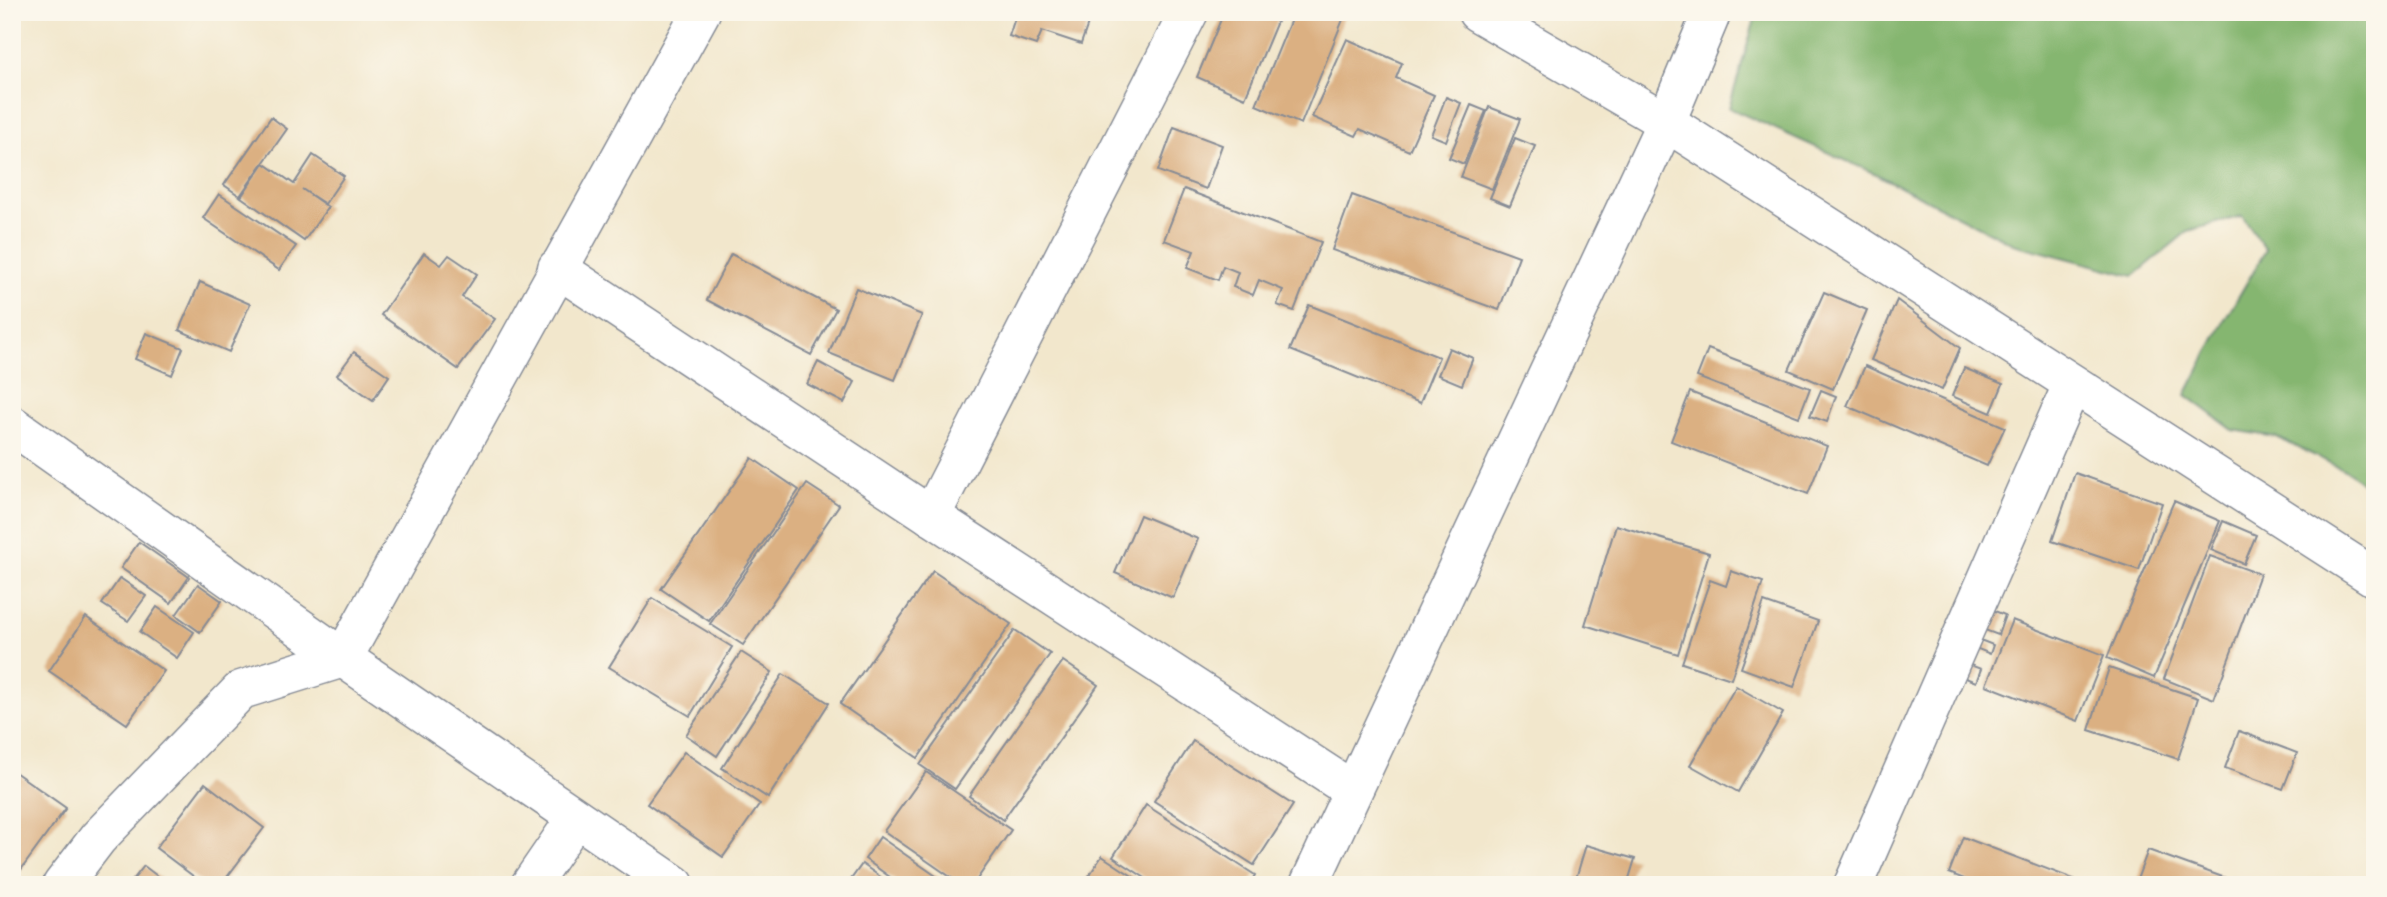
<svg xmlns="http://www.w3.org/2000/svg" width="2387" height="897" font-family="Pangolin,sans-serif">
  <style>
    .forest { fill: #85b670; stroke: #507267; stroke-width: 2 }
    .building { fill: #dbb082 }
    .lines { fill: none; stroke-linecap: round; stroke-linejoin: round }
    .minor-casing { stroke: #868b95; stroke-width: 41 }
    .minor { stroke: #fff; stroke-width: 38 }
  </style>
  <rect width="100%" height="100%" fill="#fbf7ec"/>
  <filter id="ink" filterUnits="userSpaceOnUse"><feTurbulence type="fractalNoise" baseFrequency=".0143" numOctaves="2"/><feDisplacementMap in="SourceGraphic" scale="14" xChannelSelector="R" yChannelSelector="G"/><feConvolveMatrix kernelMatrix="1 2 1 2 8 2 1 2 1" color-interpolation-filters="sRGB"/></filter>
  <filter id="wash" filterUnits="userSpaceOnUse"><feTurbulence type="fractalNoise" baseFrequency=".00686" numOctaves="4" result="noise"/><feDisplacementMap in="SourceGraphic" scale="28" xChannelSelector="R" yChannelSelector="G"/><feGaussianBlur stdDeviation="1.57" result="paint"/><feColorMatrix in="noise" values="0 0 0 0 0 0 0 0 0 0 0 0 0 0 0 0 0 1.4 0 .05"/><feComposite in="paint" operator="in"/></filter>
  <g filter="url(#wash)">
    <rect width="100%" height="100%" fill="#f2e7cc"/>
    <path class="forest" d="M1757,12H2375V494L2349,472L2276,437L2233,430L2186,395L2223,323L2266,250L2242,216L2188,231L2134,276L2013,244L1878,175L1729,108Z"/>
    <g id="blocks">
      <g class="building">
        <path d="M1017,12H1092L1081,44L1042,31L1036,45L1009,36Z"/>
        <path d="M1224,12H1281L1245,98L1197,77Z"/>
        <path d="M1294,12H1346L1301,124L1256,105Z"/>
        <path d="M1347,39L1402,63L1396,78L1434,95L1409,151L1360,129L1356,136L1312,117Z"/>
        <path d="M1446,97L1461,103L1446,141L1431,135Z"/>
        <path d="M1471,105L1486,111L1464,164L1449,158Z"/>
        <path d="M1489,107L1520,119L1492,189L1461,177Z"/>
        <path d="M271,117L287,129L240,196L224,185Z"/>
        <path d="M1174,127L1222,145L1206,189L1158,171Z"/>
        <path d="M1515,138L1535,146L1510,206L1490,198Z"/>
        <path d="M313,155L344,176L325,204L302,189L328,207L304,241L241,197L264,163L294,184Z"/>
        <path d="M1184,189L1321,242L1294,311L1277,305L1283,290L1259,280L1253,295L1233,287L1238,272L1223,266L1218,280L1187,268L1194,251L1164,240Z"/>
        <path d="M219,194L296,246L279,270L203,218Z"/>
        <path d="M1352,195L1519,256L1499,310L1332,250Z"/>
        <path d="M424,253L441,265L449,255L477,274L462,297L495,319L458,369L381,315Z"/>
        <path d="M731,254L836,309L811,355L707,300Z"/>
        <path d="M200,282L250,304L229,352L179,330Z"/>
        <path d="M856,288L922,315L895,380L829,353Z"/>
        <path d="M1824,292L1867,310L1833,389L1789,370Z"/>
        <path d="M1897,300L1960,348L1942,390L1871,360Z"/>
        <path d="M1309,305L1439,357L1420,403L1290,350Z"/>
        <path d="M146,333L183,348L172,375L135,359Z"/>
        <path d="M1449,348L1473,358L1462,385L1438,375Z"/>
        <path d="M1708,349L1810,388L1799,417L1697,377Z"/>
        <path d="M354,352L389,376L373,400L337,375Z"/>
        <path d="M818,362L855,382L844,403L807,384Z"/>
        <path d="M1865,366L2005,427L1987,466L1847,406Z"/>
        <path d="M1964,368L2003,384L1991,413L1952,396Z"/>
        <path d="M1821,390L1836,396L1827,422L1810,416Z"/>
        <path d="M1690,392L1827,446L1808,494L1671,441Z"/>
        <path d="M752,458L799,490L709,621L661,589Z"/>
        <path d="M2075,473L2162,503L2139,570L2052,541Z"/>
        <path d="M807,484L839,505L743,645L710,624Z"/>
        <path d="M2174,501L2220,521L2154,678L2107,658Z"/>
        <path d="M1140,515L1198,539L1173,598L1115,573Z"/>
        <path d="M2223,521L2256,535L2244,564L2211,550Z"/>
        <path d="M1616,525L1709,553L1678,654L1585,625Z"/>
        <path d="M139,542L189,577L171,603L121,568Z"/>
        <path d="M2210,556L2260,574L2214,699L2164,679Z"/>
        <path d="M933,571L1011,624L918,758L840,704Z"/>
        <path d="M1731,571L1763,582L1731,679L1682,663L1710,580L1726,586Z"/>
        <path d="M120,578L146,596L128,621L102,604Z"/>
        <path d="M198,584L222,601L200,632L176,615Z"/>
        <path d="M652,598L732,647L690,716L609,667Z"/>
        <path d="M1764,602L1818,621L1794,687L1741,668Z"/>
        <path d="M1977,604L2005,615L1998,635L1969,624Z"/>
        <path d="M157,607L194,632L177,658L140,632Z"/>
        <path d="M86,617L164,671L127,724L49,671Z"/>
        <path d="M2012,620L2104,655L2078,721L1986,685Z"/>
        <path d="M1015,630L1050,654L955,789L920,765Z"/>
        <path d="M1970,636L1993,645L1990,654L1966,644Z"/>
        <path d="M741,652L772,672L717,756L686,735Z"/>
        <path d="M1957,660L1981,669L1976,682L1952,673Z"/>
        <path d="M1063,661L1098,685L1003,820L969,796Z"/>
        <path d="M2109,668L2198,698L2178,759L2089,730Z"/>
        <path d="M783,674L829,703L768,798L722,768Z"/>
        <path d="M1736,686L1783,713L1738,792L1690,765Z"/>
        <path d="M2239,731L2297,753L2283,789L2225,768Z"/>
        <path d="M1193,741L1293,805L1254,865L1154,801Z"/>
        <path d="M684,752L760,804L723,857L647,804Z"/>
        <path d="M12,770L66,808L12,882Z"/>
        <path d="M926,772L1011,830L973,885H962L884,831Z"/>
        <path d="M205,783L264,828L221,885H205L156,848Z"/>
        <path d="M1146,805L1255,875L1249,885H1156L1113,857Z"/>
        <path d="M880,837L949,885H901L865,859Z"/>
        <path d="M1963,837L2089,885H1979L1949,873Z"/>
        <path d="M1586,845L1635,859L1627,885H1574Z"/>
        <path d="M2148,850L2242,884V885H2135Z"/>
        <path d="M1102,856L1146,885H1083Z"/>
        <path d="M862,864L882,878L877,885H847Z"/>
        <path d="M144,866L169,885H129Z"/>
      </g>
    </g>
  </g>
  <g filter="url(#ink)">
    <use href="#blocks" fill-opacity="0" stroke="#868b95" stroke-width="2"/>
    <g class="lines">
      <defs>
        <g id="minor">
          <path d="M1477,12L1666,122L2375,578"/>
          <path d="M557,268L931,516L1352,790"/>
          <path d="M12,425L343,658L675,885"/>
          <path d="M931,516L1189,12"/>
          <path d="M62,885L98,838L241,690L343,658L701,12"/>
          <path d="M530,885L576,818"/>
          <path d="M1309,885L1666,122L1712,12"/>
          <path d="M1853,885L2072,385"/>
        </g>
      </defs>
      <use href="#minor" class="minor-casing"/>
      <use href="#minor" class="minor"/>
    </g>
  </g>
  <rect width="2387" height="897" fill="none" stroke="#fbf7ec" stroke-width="42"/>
</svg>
